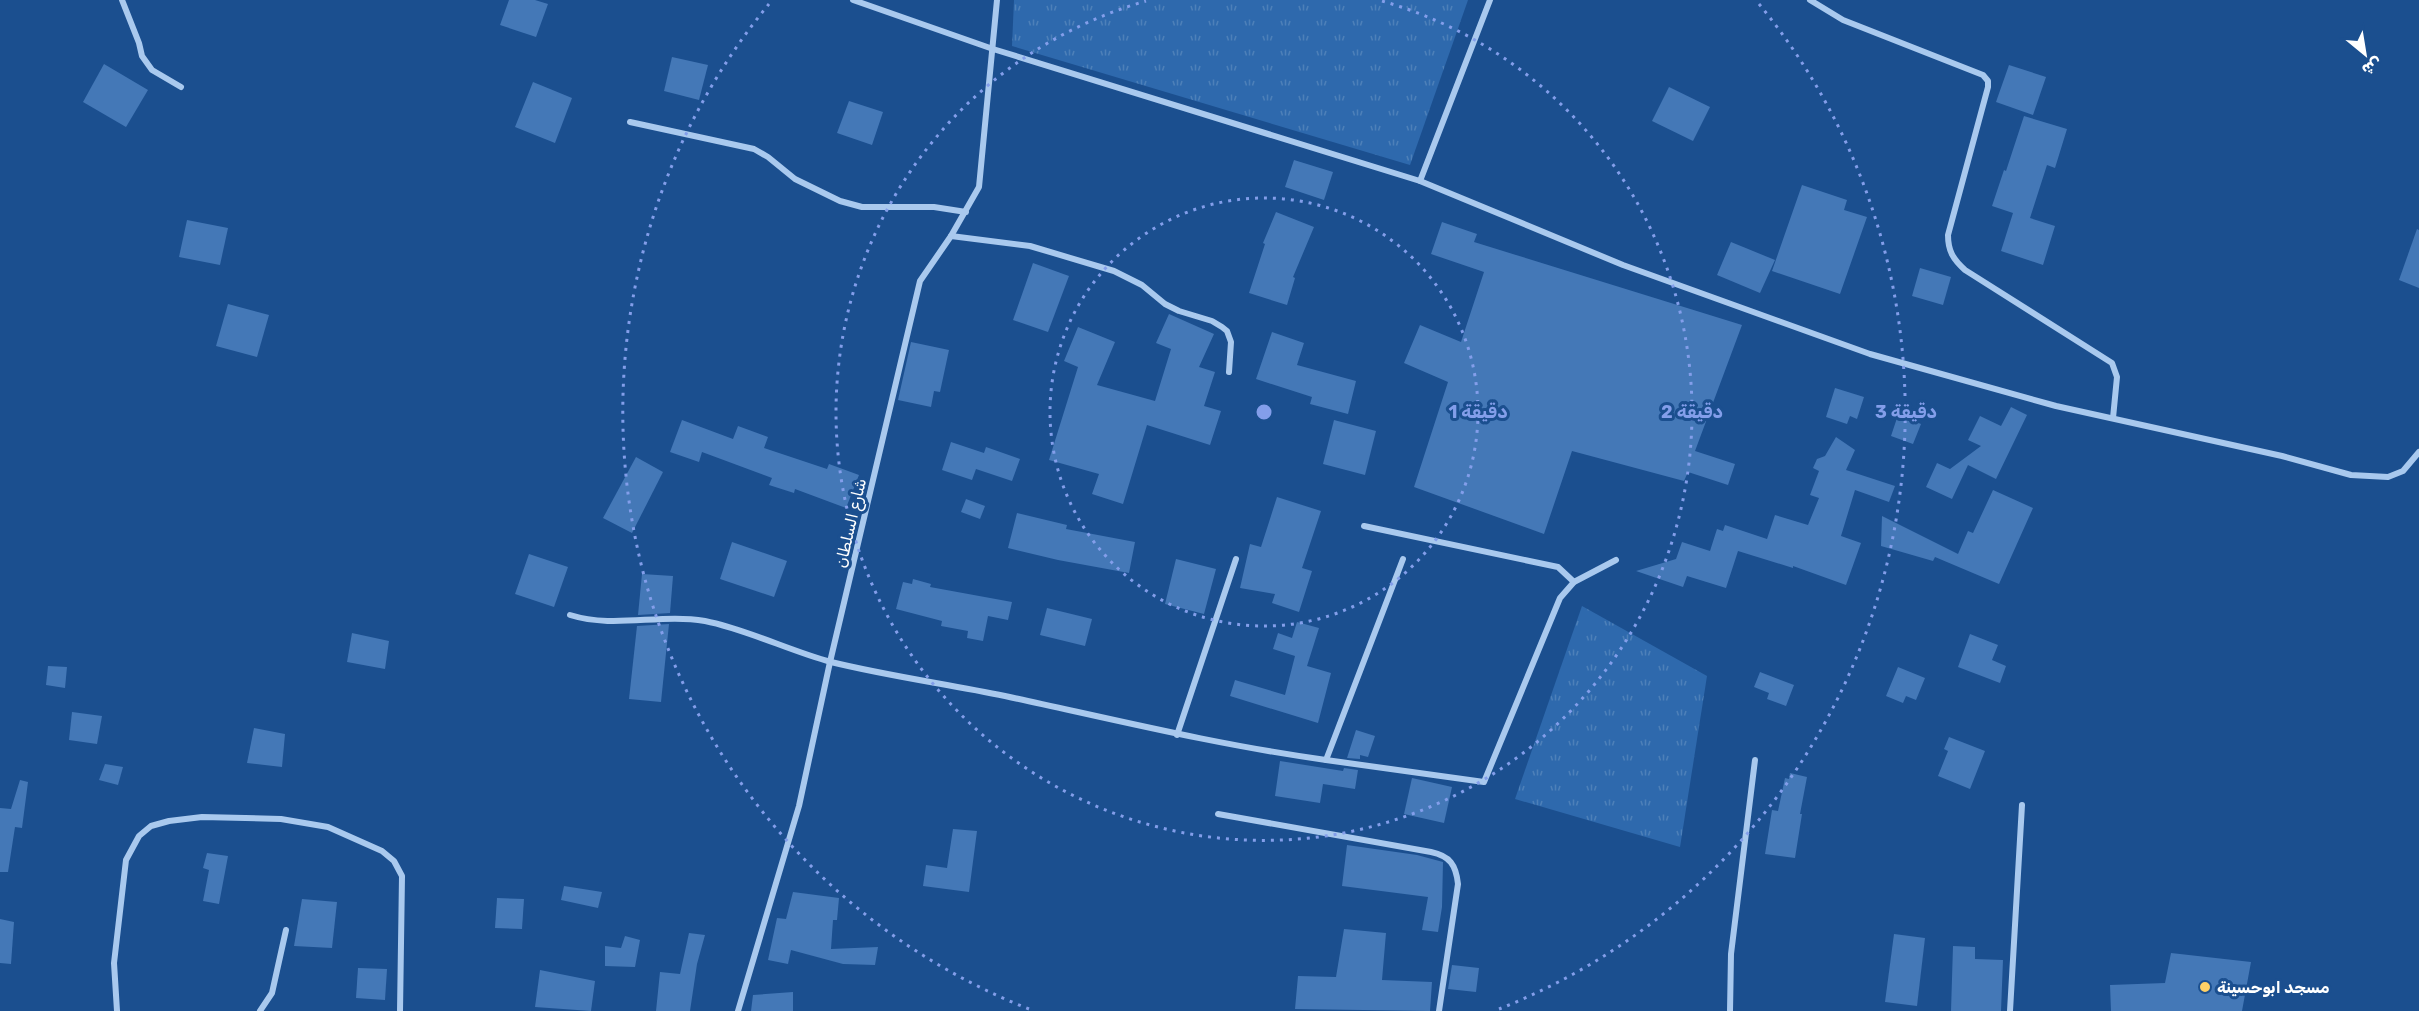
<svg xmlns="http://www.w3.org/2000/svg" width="2419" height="1011" font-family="Rubik,'Noto Naskh Arabic',sans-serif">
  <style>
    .grass { fill: url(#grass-tufts) }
    .building { fill: #4478b7 }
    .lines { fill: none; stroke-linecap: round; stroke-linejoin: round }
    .street { stroke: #a9c9ee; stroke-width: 6 }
    .ring { fill: none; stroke: #839eea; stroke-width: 3; stroke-dasharray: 3 6 }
    .poi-dot { fill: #ffd166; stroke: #1b4f8f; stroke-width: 2 }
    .labels { text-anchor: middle; stroke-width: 6; stroke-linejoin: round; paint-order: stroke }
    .street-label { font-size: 16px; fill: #fff; stroke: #1b4f8f }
    .poi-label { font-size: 16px; font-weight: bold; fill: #fff; stroke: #1b4f8f; text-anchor: start }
    .centre { fill: #839eea; stroke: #1b4f8f; stroke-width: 3 }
    .ring-label { font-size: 18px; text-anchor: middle; font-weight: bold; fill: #839eea; stroke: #1b4f8f; stroke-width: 6; stroke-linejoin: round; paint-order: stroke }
  </style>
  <defs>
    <pattern id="grass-tufts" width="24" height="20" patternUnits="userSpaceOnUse" patternTransform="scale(1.5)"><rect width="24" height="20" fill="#2e69ad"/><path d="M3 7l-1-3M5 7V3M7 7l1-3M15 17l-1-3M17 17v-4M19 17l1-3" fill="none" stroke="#4d80b9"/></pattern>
  </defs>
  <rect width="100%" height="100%" fill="#1b4f8f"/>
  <g class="grass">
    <path d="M1014,0H1468L1410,165L1012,46Z"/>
    <path d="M1582,606L1707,676L1680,847L1515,799Z"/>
  </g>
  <g class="building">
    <path d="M509,0H535L548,4L536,37L500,25Z"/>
    <path d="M672,57L708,65L699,100L664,91Z"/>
    <path d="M104,64L148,90L126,127L83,102Z"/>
    <path d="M2009,65L2046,77L2033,115L1996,102Z"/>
    <path d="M533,82L572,98L555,143L515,127Z"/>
    <path d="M1669,87L1710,107L1693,141L1652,121Z"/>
    <path d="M849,101L883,112L872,145L837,133Z"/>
    <path d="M2024,116L2067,129L2055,168L2047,165L2030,218L2055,226L2043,265L2001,251L2013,213L1992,206L2004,170L2006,171Z"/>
    <path d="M1294,160L1333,172L1324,200L1285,187Z"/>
    <path d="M1802,185L1847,200L1844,210L1867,217L1840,294L1772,271Z"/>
    <path d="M1276,212L1314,227L1293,277L1295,278L1287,305L1249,293L1265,244L1263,243Z"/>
    <path d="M187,220L228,228L220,265L179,257Z"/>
    <path d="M1442,222L1477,234L1474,242L1742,325L1695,451L1735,464L1728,485L1688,472L1684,481L1572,451L1544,534L1414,487L1448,382L1404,363L1420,325L1461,342L1484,272L1431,254Z"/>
    <path d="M2417,229L2419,230V288L2399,280Z"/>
    <path d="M1731,242L1775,260L1760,293L1717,275Z"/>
    <path d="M1033,263L1069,276L1048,332L1013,320Z"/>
    <path d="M1920,268L1951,277L1943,305L1912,296Z"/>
    <path d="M228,304L269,315L257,357L216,346Z"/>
    <path d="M1169,314L1214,334L1199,367L1215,372L1204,406L1221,411L1210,445L1147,425L1123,504L1092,494L1099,474L1049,460L1078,367L1064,361L1078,327L1115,342L1097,385L1155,401L1171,349L1156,343Z"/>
    <path d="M1272,332L1304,343L1297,365L1356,381L1348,414L1310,404L1312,397L1256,379Z"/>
    <path d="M911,342L949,350L940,392L934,391L931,407L898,400Z"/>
    <path d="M1835,388L1864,397L1857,419L1850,416L1847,424L1826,417Z"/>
    <path d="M2011,407L2027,415L1996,479L1968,465L1952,499L1926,487L1937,463L1950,469L1981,446L1968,440L1980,416L2001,426Z"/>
    <path d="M1898,415L1921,424L1913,444L1891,436Z"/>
    <path d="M682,420L733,439L738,426L768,437L764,448L827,469L829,464L859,475L846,508L795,489L794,493L769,485L772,478L702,452L699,462L670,452Z"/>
    <path d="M1334,420L1376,431L1365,475L1323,464Z"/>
    <path d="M1836,437L1855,450L1846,470L1895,486L1889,502L1855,490L1841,536L1861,543L1846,585L1793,566V568L1738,551L1726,588L1687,576L1683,587L1636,571L1676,559L1682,542L1710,551L1717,529L1723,531L1725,525L1767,539L1775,515L1808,525L1819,498L1810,495L1819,471L1813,468L1817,459L1825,456Z"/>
    <path d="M951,442L984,453L986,447L1020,459L1012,481L976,469L972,480L942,470Z"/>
    <path d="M636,457L663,472L632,533L603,518Z"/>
    <path d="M1993,490L2033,508L1999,584L1935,557L1933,561L1881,546L1882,516L1958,554L1968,531L1973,533Z"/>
    <path d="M1277,497L1321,511L1302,568L1312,571L1299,612L1272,603L1275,594L1240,588L1250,544L1261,547Z"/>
    <path d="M966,499L985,506L980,519L961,512Z"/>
    <path d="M1017,513L1067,525L1066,529L1135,542L1129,573L1058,560L1008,548Z"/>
    <path d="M732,542L787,561L774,597L720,579Z"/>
    <path d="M529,554L568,567L554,607L515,594Z"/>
    <path d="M1176,559L1216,569L1204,614L1165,604Z"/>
    <path d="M642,574L673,576L670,613L638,615Z"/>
    <path d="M913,579L931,584L930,587L1012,602L1008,620L988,616L983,641L967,638L968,631L941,626L942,621L896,609L903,582L912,584Z"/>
    <path d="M1047,608L1092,619L1085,646L1040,635Z"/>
    <path d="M1297,622L1319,628L1307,666L1331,673L1318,723L1230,696L1235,680L1285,695L1295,656L1273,649L1278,633L1292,638Z"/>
    <path d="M669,624L661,702L629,699L637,626Z"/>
    <path d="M352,633L389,641L385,669L347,662Z"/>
    <path d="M1970,634L1998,645L1992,660L2006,666L2000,683L1958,667Z"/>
    <path d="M48,666L67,667L65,688L46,685Z"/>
    <path d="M1898,667L1925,678L1916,700L1906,696L1903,703L1886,696Z"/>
    <path d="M1760,672L1794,685L1786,706L1767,699L1769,693L1754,687Z"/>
    <path d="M72,712L102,716L97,744L69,740Z"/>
    <path d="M254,728L285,734L282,767L247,763Z"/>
    <path d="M1356,730L1375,736L1368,757L1360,755V759L1347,758Z"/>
    <path d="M1949,737L1985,751L1970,789L1938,776L1948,751L1944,749Z"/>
    <path d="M1280,761L1343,771L1344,768L1358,770L1355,789L1323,784L1320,803L1275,796Z"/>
    <path d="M105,764L123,767L118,785L99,780Z"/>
    <path d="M1790,773L1807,777L1800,814H1802L1795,858L1765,854L1772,810L1778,811L1785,778L1789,779Z"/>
    <path d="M1412,778L1452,787L1444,823L1404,814Z"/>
    <path d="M20,780L28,782L22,828L15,827L8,872H0V808L11,809Z"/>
    <path d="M953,829L977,831L969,892L923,886L926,865L947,868Z"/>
    <path d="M1347,845L1417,855L1443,862L1442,907L1438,932L1422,930L1428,897L1342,886Z"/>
    <path d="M207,853L228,856L219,904L203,901L209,870L203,868Z"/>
    <path d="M564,886L602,892L598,908L561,900Z"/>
    <path d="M793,892L839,898L837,920H833L831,949L878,947L875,965L843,964L791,950L788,964L768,960L777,918L786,919Z"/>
    <path d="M497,898L524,899L522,929L495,928Z"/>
    <path d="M302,899L337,902L332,948L294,946Z"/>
    <path d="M0,919L14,922L11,964L0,963Z"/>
    <path d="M1344,929L1386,933L1382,980L1432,982L1430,1011L1295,1009L1298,976L1336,977Z"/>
    <path d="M689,933L705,935L697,964L690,1011H656L660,972L680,974Z"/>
    <path d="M1894,934L1925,938L1917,1006L1885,1002Z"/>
    <path d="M625,936L640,940L635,967L605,966V946L621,948Z"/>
    <path d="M1953,946L1975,947V959L2003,960L2001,1011H1951Z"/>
    <path d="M2171,953L2251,962L2242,1011H2111L2110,985L2165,983Z"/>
    <path d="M1452,965L1479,968L1476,992L1448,989Z"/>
    <path d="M358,968L387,969L385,1000L356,998Z"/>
    <path d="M540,970L595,981L591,1011L535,1007Z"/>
    <path d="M793,992V1011H751L753,995Z"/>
  </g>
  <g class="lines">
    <g class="street">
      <path d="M122,0L139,43L142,56L152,70L181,87"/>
      <path d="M853,0L993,49L1420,181L1623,265L1870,354L2056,406L2282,456L2351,475L2388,477L2403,471L2419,452"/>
      <path d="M1810,0L1843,20L1983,75L1988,81V87L1948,235C1948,251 1953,259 1965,270L2112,363L2117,377L2113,418"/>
      <path d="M630,122L754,149L768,157L795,179L840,201L862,207H934L966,212"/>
      <path d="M1420,181L1490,0"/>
      <path d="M951,236L1030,246L1114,271L1142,285L1165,304L1179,311L1212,321L1222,327L1227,331L1231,342L1229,372"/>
      <path d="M1364,526L1558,567L1574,582"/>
      <path d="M570,615C615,629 660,613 705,621C746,629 790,651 831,662C888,676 947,684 1005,696C1112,719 1217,745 1326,760L1403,559"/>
      <path d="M1177,735L1236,559"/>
      <path d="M1326,760L1484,782L1560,598L1574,582L1616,560"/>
      <path d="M1218,814L1431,852C1450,856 1456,865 1458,884L1439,1011"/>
      <path d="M117,1011L114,963L126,860L139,836L151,826L169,821L202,817L281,819L328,827L382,851L394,861L402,876L400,1011"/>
      <path d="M260,1011L272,993L286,930"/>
      <path d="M738,1011L799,806L830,662L920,281L951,236L979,187L997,0"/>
      <path d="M1730,1011L1731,954L1755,760"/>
      <path d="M2010,1011L2022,805"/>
    </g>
  </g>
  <g class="ring">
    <circle cx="1264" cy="412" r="214"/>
    <path d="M1382 1A428 428 0 1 1 1146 1"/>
    <path d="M1029 1009A642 642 0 0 1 769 4M1759 4A642 642 0 0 1 1499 1009"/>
  </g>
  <circle class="poi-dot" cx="2205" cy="987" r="6"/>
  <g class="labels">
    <g class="street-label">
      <text transform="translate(850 523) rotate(-77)" y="6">شارع السلطان</text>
    </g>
    <g class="poi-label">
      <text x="2217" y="993">مسجد ابوحسينة</text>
    </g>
  </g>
  <circle cx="1264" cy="412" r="9" class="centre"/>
  <g class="ring-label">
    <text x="1478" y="418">1 دقيقة</text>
    <text x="1692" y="418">2 دقيقة</text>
    <text x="1906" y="418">3 دقيقة</text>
  </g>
  <g transform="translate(2365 54) rotate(150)" stroke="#1b4f8f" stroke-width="4.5" paint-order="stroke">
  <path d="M0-4.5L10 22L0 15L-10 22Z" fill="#ffffff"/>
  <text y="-9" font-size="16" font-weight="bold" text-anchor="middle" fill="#ffffff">ش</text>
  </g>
</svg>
